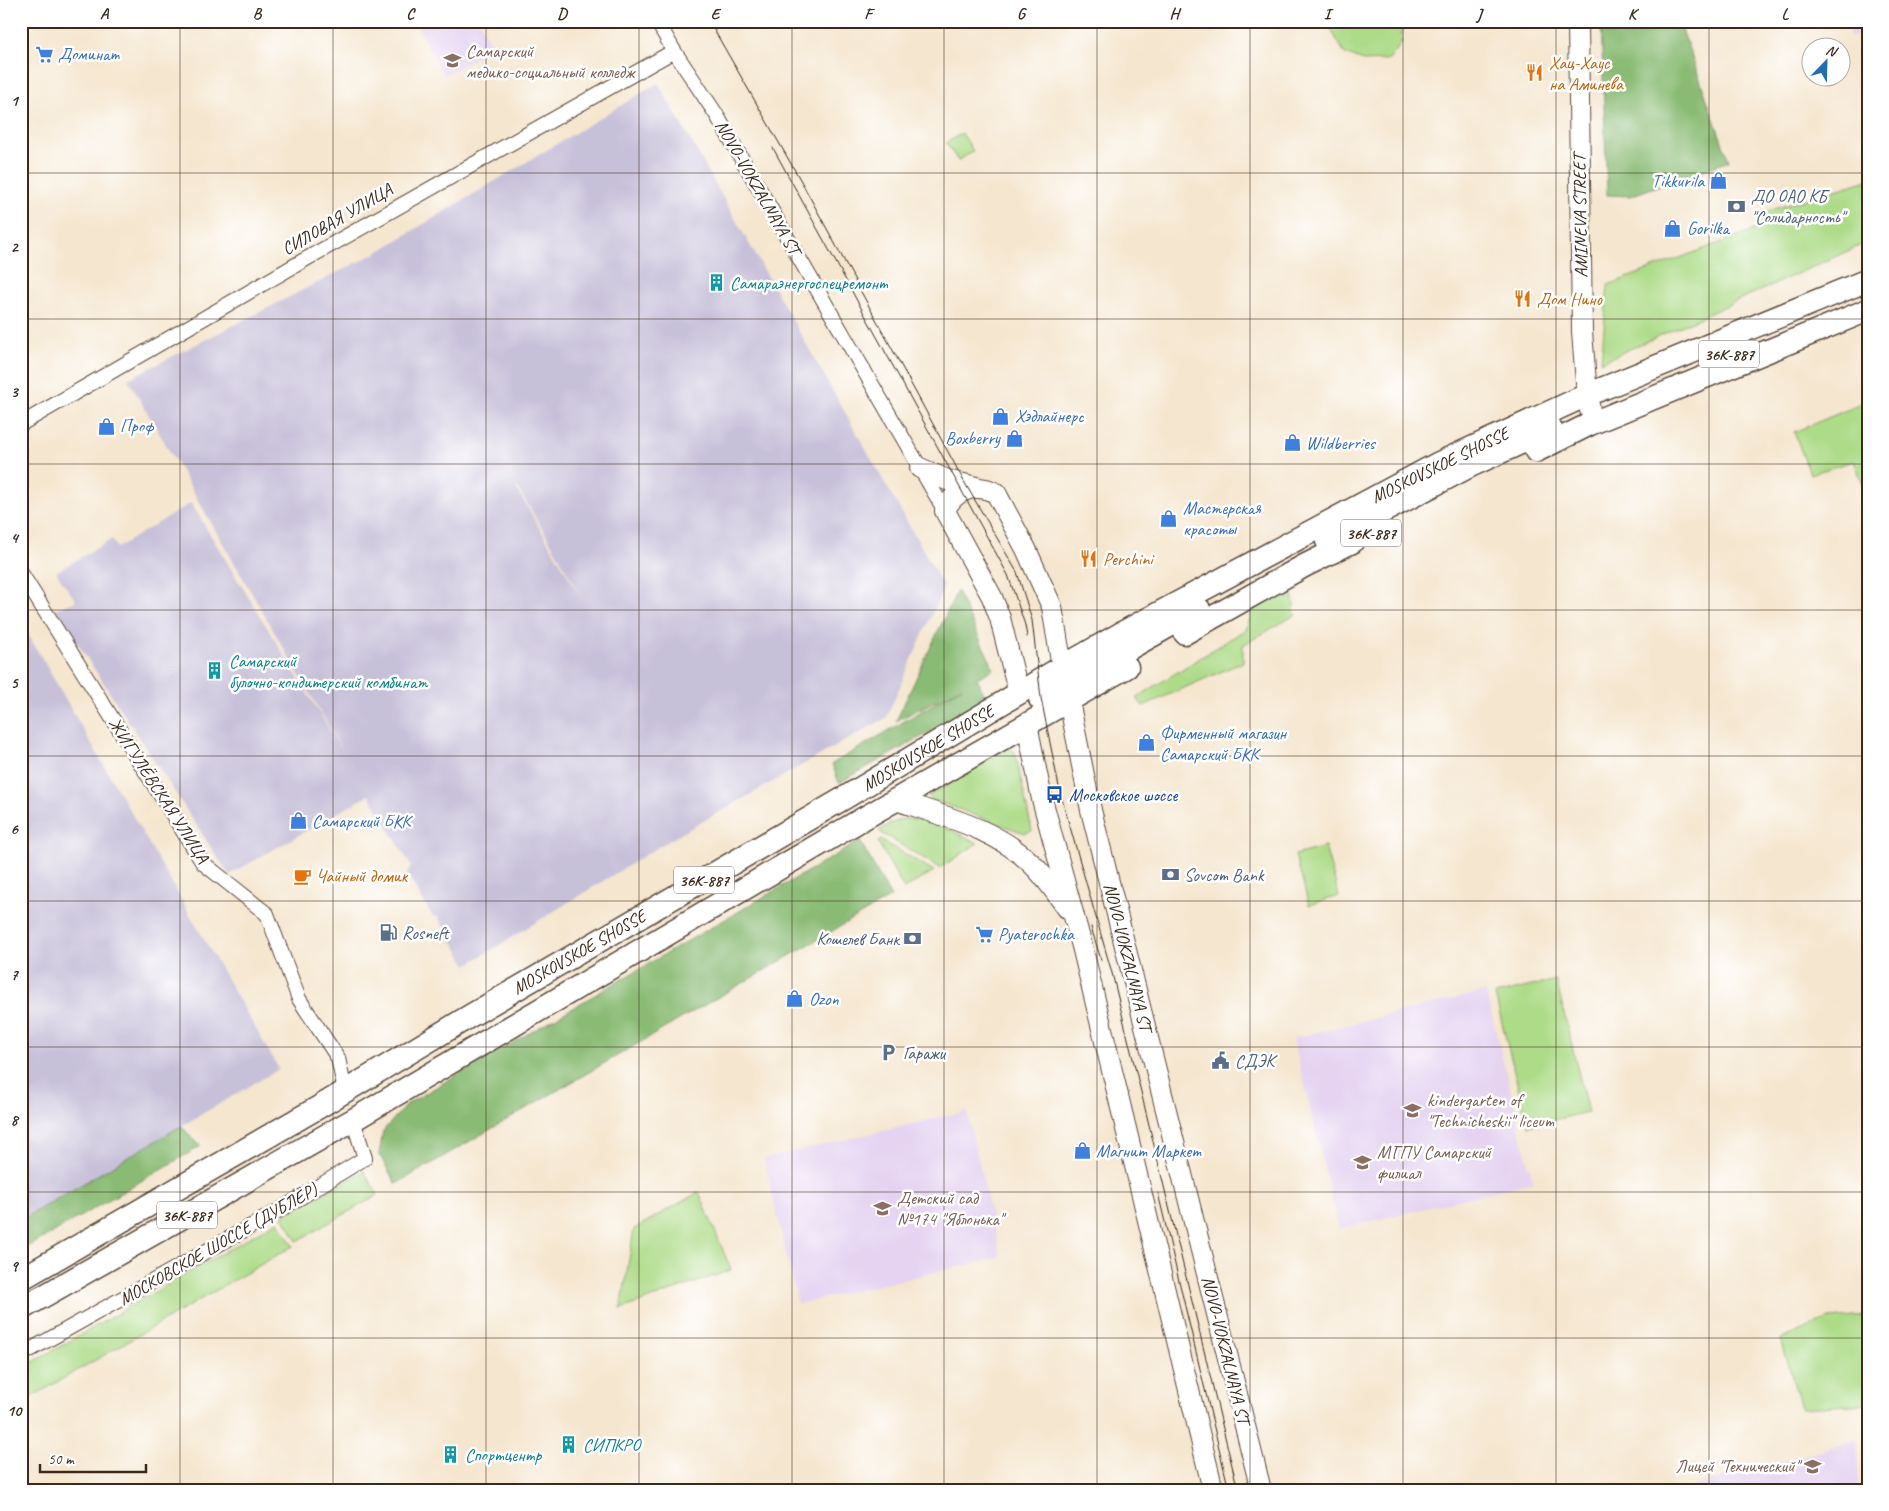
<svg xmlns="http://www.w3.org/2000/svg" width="1889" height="1511" font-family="Caveat,sans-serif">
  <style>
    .built { fill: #e5d3f1 }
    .industrial { fill: #c7c0d9; fill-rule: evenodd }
    .green { fill: #addb88; stroke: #748253 }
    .forest { fill: #8abb74; stroke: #627249 }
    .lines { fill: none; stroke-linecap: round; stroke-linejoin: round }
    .street-casing { stroke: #574639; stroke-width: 16 }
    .secondary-casing { stroke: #574639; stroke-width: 22 }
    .primary-casing { stroke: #574639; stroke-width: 25 }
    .street { stroke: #fff; stroke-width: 14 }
    .secondary { stroke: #fff; stroke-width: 20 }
    .primary { stroke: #fff; stroke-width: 22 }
    .tram { stroke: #3b2a1e; stroke-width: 1 }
    .grid { fill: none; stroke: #3b2a1e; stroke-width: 1; stroke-opacity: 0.55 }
    .labels { text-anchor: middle; stroke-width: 5; stroke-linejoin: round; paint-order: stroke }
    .shield { fill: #fff; stroke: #766a62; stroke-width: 1 }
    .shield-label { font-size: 16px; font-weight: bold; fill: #3b2a1e }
    .education-label { font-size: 18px; fill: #785e54; stroke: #fff; text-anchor: start }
    .shop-label { font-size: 18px; fill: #366cbe; stroke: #fff; text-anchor: start }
    .food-label { font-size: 18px; fill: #c56008; stroke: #fff; text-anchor: start }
    .street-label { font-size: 18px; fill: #3b2a1e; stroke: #fff }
    .service-label { font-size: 18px; fill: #4e5e75; stroke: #fff; text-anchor: start }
    .culture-label { font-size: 18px; fill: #0d838f; stroke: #fff; text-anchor: start }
    .transit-label { font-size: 18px; fill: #164399; stroke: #fff; text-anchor: start }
    .neatline { fill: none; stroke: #3b2a1e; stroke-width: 2 }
    .grid-label { font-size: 16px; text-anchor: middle; font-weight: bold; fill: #3b2a1e }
  </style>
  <rect width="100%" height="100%" fill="#fff"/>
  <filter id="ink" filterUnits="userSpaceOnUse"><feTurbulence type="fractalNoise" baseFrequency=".02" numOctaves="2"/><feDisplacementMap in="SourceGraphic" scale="10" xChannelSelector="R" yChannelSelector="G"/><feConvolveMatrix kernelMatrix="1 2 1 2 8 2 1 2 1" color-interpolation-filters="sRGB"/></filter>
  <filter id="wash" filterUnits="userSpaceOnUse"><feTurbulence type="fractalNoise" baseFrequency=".0096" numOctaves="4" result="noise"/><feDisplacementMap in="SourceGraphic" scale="20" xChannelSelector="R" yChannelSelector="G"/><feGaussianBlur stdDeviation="1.12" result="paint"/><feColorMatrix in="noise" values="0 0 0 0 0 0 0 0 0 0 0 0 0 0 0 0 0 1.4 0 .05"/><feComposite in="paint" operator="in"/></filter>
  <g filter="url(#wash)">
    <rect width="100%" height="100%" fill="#f5e6cf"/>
    <g class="built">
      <path d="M414,21H479L493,47L444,76Z"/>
      <path d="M1846,21H1868V32L1851,37Z"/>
      <path d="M1486,991L1533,1182L1339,1229L1293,1038Z"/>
      <path d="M967,1111L1001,1257L798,1304L764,1159Z"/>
      <path d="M1857,1441L1858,1490H1682L1856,1441Z"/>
    </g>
    <g class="industrial">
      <path d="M658,83L944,587L886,718L668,841L467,965L437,916L433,917L407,874L411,866L369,795L229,875L55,609L76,601L56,572L112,539L117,548L191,503L347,758L128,379L374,254ZM517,487L553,546L585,604L516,488Z"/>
      <path d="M21,622L279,1069L21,1220Z"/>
    </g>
    <g class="green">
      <path d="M1326,21H1402L1403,24L1401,44L1389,60L1363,61L1345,54Z"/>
      <path d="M962,133L973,151L958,161L946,143Z"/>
      <path d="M1868,180V242L1601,362L1608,285L1762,227L1757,214Z"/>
      <path d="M1868,401V498L1854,461L1810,474L1794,432Z"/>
      <path d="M1292,588L1295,615L1243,645V662L1143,706L1136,698L1246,629L1254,607Z"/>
      <path d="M1009,748L1015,752L1032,831L1024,833L931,799L929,796Z"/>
      <path d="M903,819C930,818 954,832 978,843L940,868L881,833L879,830L894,822Z"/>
      <path d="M881,840L934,871L904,889L878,842Z"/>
      <path d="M1325,847L1339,896L1309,905L1295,855Z"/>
      <path d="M1556,980L1588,1112L1528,1126L1495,995Z"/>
      <path d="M364,1171L378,1195L297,1241L283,1216Z"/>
      <path d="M699,1192L731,1270L621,1309L634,1229Z"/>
      <path d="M278,1221L293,1246L21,1403V1369Z"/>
      <path d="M1868,1316V1404L1801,1408L1781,1339L1829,1319Z"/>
    </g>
    <g class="forest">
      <path d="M1601,21H1679L1729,161L1630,196L1607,195Z"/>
      <path d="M957,591L994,669L977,678L987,700L839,783L832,764L962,687L896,721Z"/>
      <path d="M860,841L891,897L396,1184L379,1154L383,1131L407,1104Z"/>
      <path d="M181,1126L201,1146L21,1251V1220Z"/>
    </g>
  </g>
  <g filter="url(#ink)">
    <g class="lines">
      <defs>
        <g id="street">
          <path d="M657,21L674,51L716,114L945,511"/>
          <path d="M21,424L306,259L674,51"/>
          <path d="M21,573L203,863L267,914L299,999L338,1058L345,1091"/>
          <path d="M21,1355L278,1211L365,1158L353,1120"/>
        </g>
        <g id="secondary">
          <path d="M1578,21L1582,332L1587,395L1590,410"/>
          <path d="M920,468L947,480L976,487"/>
          <path d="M1019,694L1000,618L992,597L945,511C953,490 976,482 996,493L1026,549L1052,607L1062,667"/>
          <path d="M1069,701L1091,810L1261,1490"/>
          <path d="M1027,724L1042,799L1082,946L1213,1490"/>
          <path d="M896,800C943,816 998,829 1034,866C1046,878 1057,894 1067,908"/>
        </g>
        <g id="primary">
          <path d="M1536,451L1590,424L1868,310"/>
          <path d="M1327,541L1470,466L1551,429"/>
          <path d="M1185,633L1304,566L1352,542"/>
          <path d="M1040,699L1199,609"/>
          <path d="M21,1279L319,1107L470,1016L846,797L1062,667L1120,634L1439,463L1587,395L1868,280"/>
          <path d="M21,1309L353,1120L859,821L1127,667"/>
        </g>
      </defs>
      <use href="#street" class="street-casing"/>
      <use href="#secondary" class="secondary-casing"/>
      <use href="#primary" class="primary-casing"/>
      <use href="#street" class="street"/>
      <use href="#secondary" class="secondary"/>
      <use href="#primary" class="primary"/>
      <g class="tram">
        <path d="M709,21L801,181L966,485L1017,572L1032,620L1041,698L1060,792L1112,973L1238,1490"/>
        <path d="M773,148L1008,575L1025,625L1027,637"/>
        <path d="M1091,927L1101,960"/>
        <path d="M1158,1193L1229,1490"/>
      </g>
    </g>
  </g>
  <path class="grid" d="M180,21V1490M333,21V1490M486,21V1490M639,21V1490M792,21V1490M944,21V1490M1097,21V1490M1250,21V1490M1403,21V1490M1556,21V1490M1709,21V1490M21,173H1868M21,319H1868M21,464H1868M21,610H1868M21,756H1868M21,901H1868M21,1047H1868M21,1192H1868M21,1338H1868"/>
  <defs>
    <symbol id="supermarket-bare" viewBox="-9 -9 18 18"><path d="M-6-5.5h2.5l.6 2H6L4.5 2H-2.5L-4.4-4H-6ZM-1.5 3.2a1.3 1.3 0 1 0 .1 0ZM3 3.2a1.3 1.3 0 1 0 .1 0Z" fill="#3f7fe0" stroke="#fff" stroke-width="2.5" paint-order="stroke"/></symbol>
    <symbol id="university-bare" viewBox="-9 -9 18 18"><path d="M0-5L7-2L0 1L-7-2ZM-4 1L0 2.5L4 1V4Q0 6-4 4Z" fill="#8d6e63" stroke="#fff" stroke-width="2.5" paint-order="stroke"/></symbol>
    <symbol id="restaurant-bare" viewBox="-9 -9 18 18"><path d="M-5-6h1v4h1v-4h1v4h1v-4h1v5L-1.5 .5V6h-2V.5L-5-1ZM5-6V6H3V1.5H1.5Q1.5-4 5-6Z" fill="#e8710a" stroke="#fff" stroke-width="2.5" paint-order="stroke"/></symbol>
    <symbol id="shop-bare" viewBox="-9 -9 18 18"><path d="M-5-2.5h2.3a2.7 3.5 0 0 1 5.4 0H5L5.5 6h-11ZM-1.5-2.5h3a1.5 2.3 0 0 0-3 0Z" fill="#3f7fe0" stroke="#fff" stroke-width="2.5" paint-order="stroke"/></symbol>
    <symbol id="bank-bare" viewBox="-9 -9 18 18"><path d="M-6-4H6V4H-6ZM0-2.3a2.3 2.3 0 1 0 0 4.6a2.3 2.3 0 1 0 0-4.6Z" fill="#5c6f8a" stroke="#fff" stroke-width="2.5" paint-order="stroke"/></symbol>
    <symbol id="building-bare" viewBox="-9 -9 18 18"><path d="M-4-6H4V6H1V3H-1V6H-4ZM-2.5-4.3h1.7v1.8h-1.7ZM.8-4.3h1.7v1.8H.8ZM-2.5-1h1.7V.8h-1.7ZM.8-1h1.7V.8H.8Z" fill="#0f9aa8" stroke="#fff" stroke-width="2.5" paint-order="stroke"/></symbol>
    <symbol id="bus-bare" viewBox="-9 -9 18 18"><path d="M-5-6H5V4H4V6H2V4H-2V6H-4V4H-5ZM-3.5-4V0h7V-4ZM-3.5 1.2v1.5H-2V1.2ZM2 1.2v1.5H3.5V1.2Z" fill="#1a4fb4" stroke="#fff" stroke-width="2.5" paint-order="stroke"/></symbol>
    <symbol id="cafe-bare" viewBox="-9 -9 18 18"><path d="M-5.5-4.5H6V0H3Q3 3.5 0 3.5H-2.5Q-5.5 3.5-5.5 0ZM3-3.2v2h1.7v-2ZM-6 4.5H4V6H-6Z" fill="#e8710a" stroke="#fff" stroke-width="2.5" paint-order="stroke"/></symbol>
    <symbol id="fuel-bare" viewBox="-9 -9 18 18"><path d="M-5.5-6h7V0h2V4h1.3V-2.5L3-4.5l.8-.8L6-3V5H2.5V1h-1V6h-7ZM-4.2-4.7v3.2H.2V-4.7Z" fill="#5c6f8a" stroke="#fff" stroke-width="2.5" paint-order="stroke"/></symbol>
    <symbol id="parking-bare" viewBox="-9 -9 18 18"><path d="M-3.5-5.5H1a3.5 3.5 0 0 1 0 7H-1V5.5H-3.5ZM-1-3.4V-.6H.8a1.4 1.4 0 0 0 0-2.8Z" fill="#5c6f8a" stroke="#fff" stroke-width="2.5" paint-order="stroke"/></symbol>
    <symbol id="civic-bare" viewBox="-9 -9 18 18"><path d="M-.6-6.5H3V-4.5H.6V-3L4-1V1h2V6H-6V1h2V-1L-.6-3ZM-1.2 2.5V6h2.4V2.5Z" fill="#5c6f8a" stroke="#fff" stroke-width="2.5" paint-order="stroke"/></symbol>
    <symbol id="school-bare" viewBox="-9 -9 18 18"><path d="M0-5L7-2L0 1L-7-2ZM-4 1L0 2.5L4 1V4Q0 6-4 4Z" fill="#8d6e63" stroke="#fff" stroke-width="2.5" paint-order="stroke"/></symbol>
  </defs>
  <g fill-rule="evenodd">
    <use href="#supermarket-bare" x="32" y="42" width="25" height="25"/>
    <use href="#university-bare" x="440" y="48" width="25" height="25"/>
    <use href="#restaurant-bare" x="1522" y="60" width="25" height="25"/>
    <use href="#shop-bare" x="1706" y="168" width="25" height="25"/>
    <use href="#bank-bare" x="1724" y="194" width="25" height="25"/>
    <use href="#shop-bare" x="1660" y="216" width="25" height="25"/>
    <use href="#building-bare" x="704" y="270" width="25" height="25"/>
    <use href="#restaurant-bare" x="1510" y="286" width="25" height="25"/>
    <use href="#shop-bare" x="988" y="404" width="25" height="25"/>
    <use href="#shop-bare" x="94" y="414" width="25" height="25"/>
    <use href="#shop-bare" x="1002" y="426" width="25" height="25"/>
    <use href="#shop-bare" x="1280" y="430" width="25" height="25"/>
    <use href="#shop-bare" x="1156" y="506" width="25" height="25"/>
    <use href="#restaurant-bare" x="1076" y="546" width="25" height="25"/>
    <use href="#building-bare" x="202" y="658" width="25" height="25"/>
    <use href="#shop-bare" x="1134" y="730" width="25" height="25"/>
    <use href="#bus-bare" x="1042" y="782" width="25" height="25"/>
    <use href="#shop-bare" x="286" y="808" width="25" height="25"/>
    <use href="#bank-bare" x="1158" y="862" width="25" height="25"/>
    <use href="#cafe-bare" x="290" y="864" width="25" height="25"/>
    <use href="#fuel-bare" x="376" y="920" width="25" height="25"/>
    <use href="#supermarket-bare" x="972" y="922" width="25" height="25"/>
    <use href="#bank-bare" x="900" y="926" width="25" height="25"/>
    <use href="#shop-bare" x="782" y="986" width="25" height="25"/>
    <use href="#parking-bare" x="876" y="1040" width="25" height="25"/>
    <use href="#civic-bare" x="1208" y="1048" width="25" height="25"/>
    <use href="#school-bare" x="1400" y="1098" width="25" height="25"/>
    <use href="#shop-bare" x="1070" y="1138" width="25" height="25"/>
    <use href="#university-bare" x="1350" y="1150" width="25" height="25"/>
    <use href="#school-bare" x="870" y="1196" width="25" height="25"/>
    <use href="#building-bare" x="556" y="1432" width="25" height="25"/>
    <use href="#building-bare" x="438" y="1442" width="25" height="25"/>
    <use href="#school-bare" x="1800" y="1454" width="25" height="25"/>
  </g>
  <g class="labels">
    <g class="shield">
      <rect x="1699" y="340.5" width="60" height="27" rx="4"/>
      <rect x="1341" y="519.5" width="60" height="27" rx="4"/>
      <rect x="674" y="866.5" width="60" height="27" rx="4"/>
      <rect x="157" y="1201.5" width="60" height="27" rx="4"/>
    </g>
    <g class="shield-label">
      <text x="1729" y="360">36К-887</text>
      <text x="1371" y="539">36К-887</text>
      <text x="704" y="886">36К-887</text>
      <text x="187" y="1221">36К-887</text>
    </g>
    <g class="education-label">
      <text x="466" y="57">Самарский<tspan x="466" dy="21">медико-социальный колледж</tspan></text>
      <text x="1427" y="1106">kindergarten of<tspan x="1427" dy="21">"Technicheskii" liceum</tspan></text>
      <text x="1377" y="1158">МГПУ Самарский<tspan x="1377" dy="21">филиал</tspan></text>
      <text x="897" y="1204">Детский сад<tspan x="897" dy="21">№174 "Яблонька"</tspan></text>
      <text x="1799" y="1472" text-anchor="end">Лицей "Технический"</text>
    </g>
    <g class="shop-label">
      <text x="58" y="60">Доминат</text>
      <text x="1704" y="187" text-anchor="end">Tikkurila</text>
      <text x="1687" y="234">Gorilka</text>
      <text x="1015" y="422">Хэдлайнерс</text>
      <text x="120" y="432">Проф</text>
      <text x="1000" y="444" text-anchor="end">Boxberry</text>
      <text x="1306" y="449">Wildberries</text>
      <text x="1183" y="514">Мастерская<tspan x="1183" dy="21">красоты</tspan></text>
      <text x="1160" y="739">Фирменный магазин<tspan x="1160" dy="21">Самарский БКК</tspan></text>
      <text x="312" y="827">Самарский БКК</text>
      <text x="998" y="940">Pyaterochka</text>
      <text x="809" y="1005">Ozon</text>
      <text x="1096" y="1157">Магнит Маркет</text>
    </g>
    <g class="food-label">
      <text x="1549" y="69">Хац-Хаус<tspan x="1549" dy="21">на Аминева</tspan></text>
      <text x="1537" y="305">Дом Нино</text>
      <text x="1103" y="565">Perchini</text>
      <text x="316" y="882">Чайный домик</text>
    </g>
    <g class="street-label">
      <text transform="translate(758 187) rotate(60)" y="6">NOVO-VOKZALNAYA ST</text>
      <text transform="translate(1580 216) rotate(-91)" y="6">AMINEVA STREET</text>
      <text transform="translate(337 219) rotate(-30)" y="6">СИЛОВАЯ УЛИЦА</text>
      <text transform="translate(1440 465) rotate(-26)" y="6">MOSKOVSKOE SHOSSE</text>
      <text transform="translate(928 748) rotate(-31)" y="6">MOSKOVSKOE SHOSSE</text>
      <text transform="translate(159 790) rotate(57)" y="6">ЖИГУЛЁВСКАЯ УЛИЦА</text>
      <text transform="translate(579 952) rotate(-30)" y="6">MOSKOVSKOE SHOSSE</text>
      <text transform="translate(1128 957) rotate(76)" y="6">NOVO-VOKZALNAYA ST</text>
      <text transform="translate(218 1244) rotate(-30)" y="6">МОСКОВСКОЕ ШОССЕ (ДУБЛЁР)</text>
      <text transform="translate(1226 1350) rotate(76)" y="6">NOVO-VOKZALNAYA ST</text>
    </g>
    <g class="service-label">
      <text x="1751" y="202">ДО ОАО КБ<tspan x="1751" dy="21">"Солидарность"</tspan></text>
      <text x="1184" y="881">Sovcom Bank</text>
      <text x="402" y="939">Rosneft</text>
      <text x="899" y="945" text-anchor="end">Кошелев Банк</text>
      <text x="903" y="1059">Гаражи</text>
      <text x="1235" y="1067">СДЭК</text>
    </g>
    <g class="culture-label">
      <text x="730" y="289">Самараэнергоспецремонт</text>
      <text x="229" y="667">Самарский<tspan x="229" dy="21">булочно-кондитерский комбинат</tspan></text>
      <text x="583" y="1451">СИПКРО</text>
      <text x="465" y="1461">Спортцентр</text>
    </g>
    <g class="transit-label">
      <text x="1069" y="801">Московское шоссе</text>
    </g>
  </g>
  <rect width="1889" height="1511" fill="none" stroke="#fff" stroke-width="55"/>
  <g transform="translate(1826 62) rotate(23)"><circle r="24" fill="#ffffff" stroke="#b1aaa5"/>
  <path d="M0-4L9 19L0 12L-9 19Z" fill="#1f6fb2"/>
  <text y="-8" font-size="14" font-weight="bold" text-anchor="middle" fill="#3b2a1e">N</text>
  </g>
  <path d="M40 1464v8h106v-8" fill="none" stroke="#3b2a1e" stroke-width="2.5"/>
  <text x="48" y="1464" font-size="15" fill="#3b2a1e" stroke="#ffffff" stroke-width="4" paint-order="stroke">50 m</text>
  <rect x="28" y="28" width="1834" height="1456" class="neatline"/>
  <g class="grid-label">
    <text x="104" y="19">A</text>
    <text x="257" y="19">B</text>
    <text x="410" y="19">C</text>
    <text x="562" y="19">D</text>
    <text x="715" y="19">E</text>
    <text x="868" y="19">F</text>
    <text x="1021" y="19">G</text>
    <text x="1174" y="19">H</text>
    <text x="1327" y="19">I</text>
    <text x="1479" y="19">J</text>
    <text x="1632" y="19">K</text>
    <text x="1785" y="19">L</text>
    <text x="14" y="106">1</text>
    <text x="14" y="252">2</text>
    <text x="14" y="397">3</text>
    <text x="14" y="543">4</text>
    <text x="14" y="688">5</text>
    <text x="14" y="834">6</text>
    <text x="14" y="980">7</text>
    <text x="14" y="1125">8</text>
    <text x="14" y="1271">9</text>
    <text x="14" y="1416">10</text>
  </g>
</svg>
